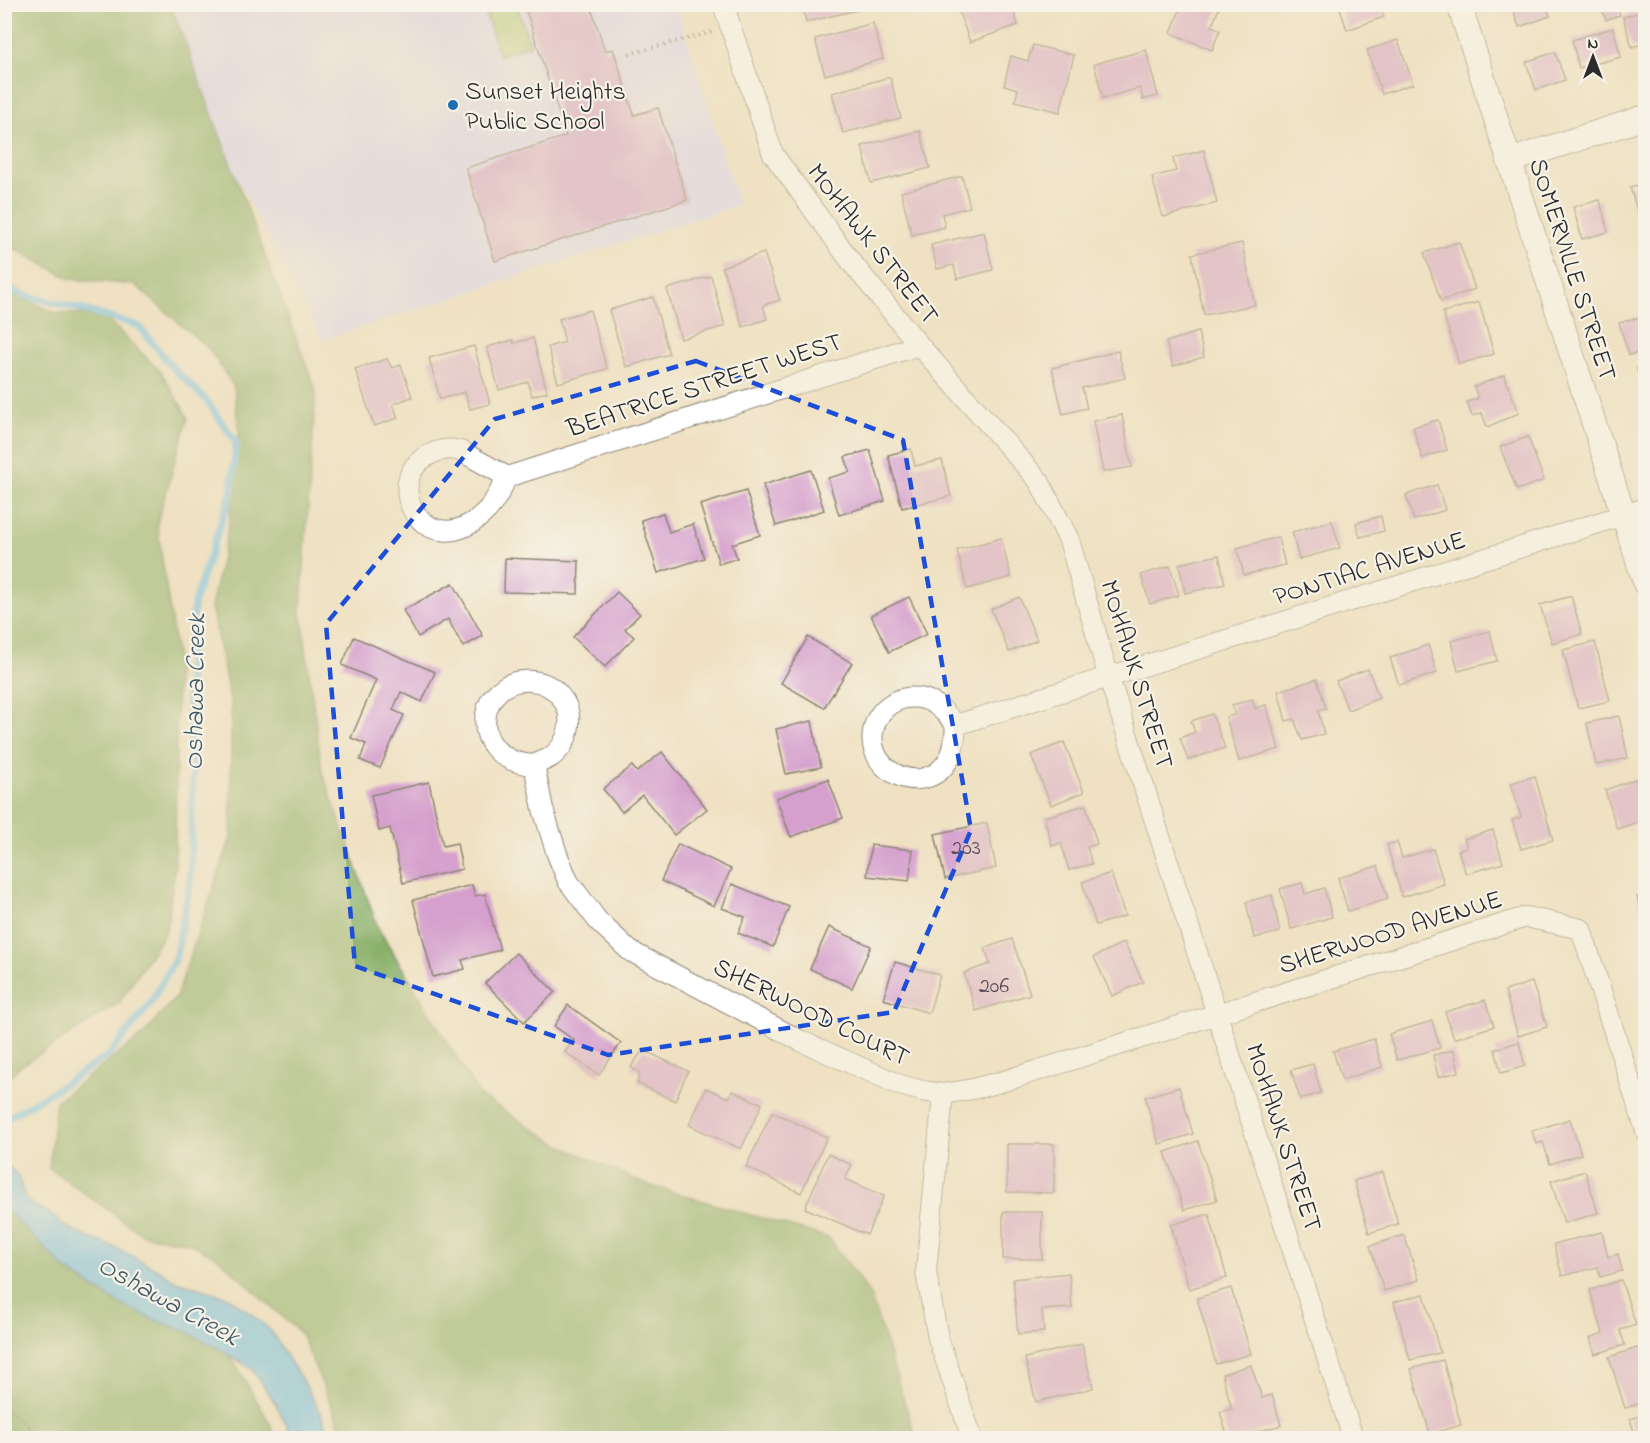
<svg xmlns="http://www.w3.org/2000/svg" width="1650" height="1443" font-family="'Indie Flower',sans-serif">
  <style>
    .built { fill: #dcd6f6 }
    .green { fill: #aacb74; stroke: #6a7b50; stroke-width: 1.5 }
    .forest { fill: #87af66; stroke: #596d48; stroke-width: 1.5 }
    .water { fill: #70c1eb; stroke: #4e768b; stroke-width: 1.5 }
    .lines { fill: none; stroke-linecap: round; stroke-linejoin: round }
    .stream { stroke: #70c1eb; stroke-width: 7 }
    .building { fill: #d5a0cd }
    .minor-casing { stroke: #8d8676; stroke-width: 22 }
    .tertiary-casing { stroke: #8d8676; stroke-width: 26 }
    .path { stroke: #8d8676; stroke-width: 4; stroke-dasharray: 1.5 4.5; stroke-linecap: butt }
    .minor { stroke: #fff; stroke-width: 20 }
    .tertiary { stroke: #fff; stroke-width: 24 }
    .marked { fill: none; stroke: #1d4ed8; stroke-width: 4.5; stroke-dasharray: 12 8; stroke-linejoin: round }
    .poi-dot { fill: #1f6fb2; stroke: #f7f3e8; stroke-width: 2 }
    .labels { text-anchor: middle; stroke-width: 4.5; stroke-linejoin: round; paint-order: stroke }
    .number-label { font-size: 22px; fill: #564854 }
    .poi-label { font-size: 26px; fill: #2b2b2b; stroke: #f7f3e8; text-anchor: start }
    .street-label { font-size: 26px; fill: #2b2b2b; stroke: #f7f3e8 }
    .water-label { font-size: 27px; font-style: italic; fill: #405865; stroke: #f7f3e8 }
  </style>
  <rect width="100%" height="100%" fill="#f7f3e8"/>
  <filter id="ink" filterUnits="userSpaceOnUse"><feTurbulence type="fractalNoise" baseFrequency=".0167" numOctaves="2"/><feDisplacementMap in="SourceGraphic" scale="12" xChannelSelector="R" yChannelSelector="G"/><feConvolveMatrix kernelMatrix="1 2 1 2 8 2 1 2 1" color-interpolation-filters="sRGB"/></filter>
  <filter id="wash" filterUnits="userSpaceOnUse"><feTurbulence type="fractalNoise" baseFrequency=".008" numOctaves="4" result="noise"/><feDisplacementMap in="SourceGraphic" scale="24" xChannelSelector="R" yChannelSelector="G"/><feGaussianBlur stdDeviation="1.35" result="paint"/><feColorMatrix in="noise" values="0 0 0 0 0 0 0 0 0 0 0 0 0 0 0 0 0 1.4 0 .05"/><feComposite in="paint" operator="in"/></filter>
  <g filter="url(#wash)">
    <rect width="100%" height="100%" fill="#efe1c2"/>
    <path class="built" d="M145,5H676L739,205L322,340Z"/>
    <path class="green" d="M483,5H517L530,45L499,55Z"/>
    <g class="forest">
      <path d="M4,5H171L316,391L301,609L322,771L378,928L480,1096L558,1144L642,1183L829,1238L870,1294L916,1438H345L301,1334L217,1257L189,1243L143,1235L49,1168L56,1101L142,1036L176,997L231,837V705L211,607L229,524L239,434L234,387L209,349L135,285L71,279L5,244Z"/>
      <path d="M5,290L55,313L103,315L161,372L188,417L157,523L177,660L175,868L166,931L119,1003L19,1067L5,1081Z"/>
      <path d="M4,1189L227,1350L270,1423L275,1438H5Z"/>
    </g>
    <path class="water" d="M4,1162L18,1176L25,1198L34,1206L47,1212L65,1226L89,1238L114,1247L157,1269L176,1281L228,1297L250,1313L270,1330L304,1383L321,1414L330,1438H293L276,1404L252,1369L218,1348L184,1330L152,1319L120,1304L91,1286L66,1270L5,1208Z"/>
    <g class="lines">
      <path class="stream" d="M4,286L23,295L88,311L139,326L173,368L206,400L236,442L231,493L194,602L190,650L188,699L193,767L190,884L175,959L150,1004L110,1054L55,1090L9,1117L4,1125"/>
    </g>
    <g id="blocks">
      <g class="building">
        <path d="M524,4H590L605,51L613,49L634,115L658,108L687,200L495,261L466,168L566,136Z"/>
        <path d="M802,4H869L870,7L806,22Z"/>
        <path d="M979,4H1011L1018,25L970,42L959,12Z"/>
        <path d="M1182,4H1211L1219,8L1212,26L1220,30L1212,50L1171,33Z"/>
        <path d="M1511,4H1546L1550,16L1519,27Z"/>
        <path d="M1600,4H1616L1620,15L1606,20Z"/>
        <path d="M1339,5H1379L1384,17L1347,30Z"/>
        <path d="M1646,10V43L1632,47L1623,17Z"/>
        <path d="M873,23L883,59L825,75L815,39Z"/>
        <path d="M1613,28L1621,57L1579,68L1572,40Z"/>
        <path d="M1398,40L1413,84L1382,94L1367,50Z"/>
        <path d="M1033,45L1074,55L1060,112L1015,101L1018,89L1004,85L1011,56L1028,61Z"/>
        <path d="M1146,50L1158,96L1143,100L1140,88L1103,98L1094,64Z"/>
        <path d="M1555,52L1565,80L1536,90L1526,62Z"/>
        <path d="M890,77L901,118L843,133L832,93Z"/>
        <path d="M920,131L930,168L871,183L862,146Z"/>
        <path d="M1204,150L1217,203L1163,217L1152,177L1176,171L1173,158Z"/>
        <path d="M962,176L970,207L942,214L945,227L912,235L901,192Z"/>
        <path d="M1646,183V219L1640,221L1630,187Z"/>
        <path d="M1600,200L1608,232L1582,239L1573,207Z"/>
        <path d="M984,232L993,270L957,279L954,265L937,269L931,245Z"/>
        <path d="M1459,242L1475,289L1441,301L1424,253Z"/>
        <path d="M1242,243L1255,305L1204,315L1192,254Z"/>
        <path d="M764,253L780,300L763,305L767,319L743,327L722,267Z"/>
        <path d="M711,276L725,326L681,339L667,289Z"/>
        <path d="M653,297L669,354L626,367L609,310Z"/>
        <path d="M1479,302L1494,354L1459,364L1443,312Z"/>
        <path d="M590,310L607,369L558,383L548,347L565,342L559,319Z"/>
        <path d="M1646,315V351L1629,355L1619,323Z"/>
        <path d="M1198,332L1204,357L1173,366L1166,342Z"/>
        <path d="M533,338L547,392L532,396L528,382L499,390L487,347L513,340L514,343Z"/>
        <path d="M474,346L490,404L470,409L465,392L440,399L429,358Z"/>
        <path d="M1118,351L1125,378L1082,388L1087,408L1063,414L1052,368Z"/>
        <path d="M387,359L392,368L401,365L412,397L393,404L398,418L374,426L355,369Z"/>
        <path d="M1646,366V401H1645L1637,368Z"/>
        <path d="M1504,375L1519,413L1487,427L1482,413L1472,416L1467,402L1478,398L1474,387Z"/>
        <path d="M1122,415L1132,467L1103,472L1093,421Z"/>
        <path d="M1438,420L1447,450L1422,458L1413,427Z"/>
        <path d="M1528,437L1544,480L1517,490L1500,447Z"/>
        <path d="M911,449L915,466L942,460L951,496L902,508L888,455Z"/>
        <path d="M870,450L885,501L839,515L828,478L850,472L845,457Z"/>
        <path d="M811,470L824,510L776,526L763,485Z"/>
        <path d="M1437,485L1445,510L1414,520L1406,495Z"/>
        <path d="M746,491L760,535L732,544L737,558L719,564L700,505Z"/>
        <path d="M663,513L669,532L693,524L704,558L658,573L641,520Z"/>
        <path d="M1381,516L1384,531L1360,537L1356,523Z"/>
        <path d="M1332,521L1340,548L1299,559L1292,532Z"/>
        <path d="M1278,537L1285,565L1244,575L1237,548Z"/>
        <path d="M1001,538L1011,577L967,589L957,550Z"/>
        <path d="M1219,555L1225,584L1185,593L1179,564Z"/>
        <path d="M505,558L579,561L578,594L504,592Z"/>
        <path d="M1170,566L1179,595L1150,604L1141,575Z"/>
        <path d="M453,583L483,636L463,647L448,619L418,637L403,610Z"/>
        <path d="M617,592L640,614L625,629L634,637L605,667L573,637Z"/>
        <path d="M1571,596L1582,634L1552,643L1540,605Z"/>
        <path d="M909,597L927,634L889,652L871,615Z"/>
        <path d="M1019,597L1037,640L1009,652L991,609Z"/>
        <path d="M1490,631L1497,661L1458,671L1451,641Z"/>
        <path d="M354,637L435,672L422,702L401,692L393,710L404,715L380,768L360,760L366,744L351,738L376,680L342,665Z"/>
        <path d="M808,637L852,663L824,708L781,683Z"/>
        <path d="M1595,642L1610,701L1578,708L1563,650Z"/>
        <path d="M1428,645L1437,673L1399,685L1390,658Z"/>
        <path d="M1368,669L1379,698L1348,710L1336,681Z"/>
        <path d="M1317,679L1326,708L1318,710L1324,734L1302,740L1294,719L1286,721L1278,691Z"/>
        <path d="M1252,699L1255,708L1266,705L1279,749L1239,761L1226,717L1235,715L1232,705Z"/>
        <path d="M1212,714L1225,748L1188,760L1180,738L1195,732L1191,721Z"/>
        <path d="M1619,716L1628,758L1596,765L1587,723Z"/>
        <path d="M812,721L821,767L786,774L776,729Z"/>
        <path d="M1064,742L1084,792L1051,805L1031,755Z"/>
        <path d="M662,752L707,809L674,835L642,795L622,812L603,789L632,766L637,772Z"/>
        <path d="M1535,776L1553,840L1521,849L1512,820L1521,817L1511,783Z"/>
        <path d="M828,779L843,818L791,837L776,798Z"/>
        <path d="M1636,779L1646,807V819L1617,829L1605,790Z"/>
        <path d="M429,782L443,846L457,843L462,869L403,883L390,828L379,831L371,795Z"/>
        <path d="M1086,805L1097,844L1087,847L1092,864L1069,870L1061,843L1052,846L1044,817Z"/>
        <path d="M987,823L996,868L945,879L935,834Z"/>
        <path d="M1493,830L1503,863L1466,874L1458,850L1467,848L1464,839Z"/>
        <path d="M1397,842L1402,858L1433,849L1444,884L1402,897L1387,845Z"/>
        <path d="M678,844L731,869L714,906L661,881Z"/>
        <path d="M871,845L913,850L909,881L867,876Z"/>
        <path d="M1378,866L1388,899L1348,911L1338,878Z"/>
        <path d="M1111,873L1125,916L1096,925L1082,882Z"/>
        <path d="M1302,883L1305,894L1324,888L1332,917L1291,929L1280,889Z"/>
        <path d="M732,884L789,907L773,947L738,933L745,917L722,908Z"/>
        <path d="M472,885L475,896L485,894L500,950L462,960L465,969L433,977L413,900Z"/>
        <path d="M1646,894V922H1645L1637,897Z"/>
        <path d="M1272,895L1280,932L1254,938L1246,902Z"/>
        <path d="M829,927L871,946L852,988L810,969Z"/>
        <path d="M1012,939L1030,994L976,1011L964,973L990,964L985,948Z"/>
        <path d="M1124,942L1143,982L1112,996L1094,957Z"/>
        <path d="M516,953L555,992L524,1022L485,983Z"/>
        <path d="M895,962L940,975L929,1013L883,999Z"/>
        <path d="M1532,982L1547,1027L1518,1036L1505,991Z"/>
        <path d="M1485,1000L1494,1026L1454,1039L1445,1012Z"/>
        <path d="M568,1005L621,1043L599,1075L565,1052L574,1040L554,1026Z"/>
        <path d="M1432,1021L1440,1048L1397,1060L1389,1034Z"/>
        <path d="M1374,1039L1382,1067L1342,1080L1333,1051Z"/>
        <path d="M1519,1042L1525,1066L1501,1073L1495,1049Z"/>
        <path d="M643,1050L688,1071L675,1101L637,1083L640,1073L631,1067Z"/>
        <path d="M1454,1050L1459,1072L1438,1077L1433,1055Z"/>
        <path d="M1313,1064L1321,1093L1300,1099L1291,1070Z"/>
        <path d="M1179,1087L1193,1134L1159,1144L1145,1097Z"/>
        <path d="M706,1088L729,1098L732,1091L762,1104L741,1149L689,1125Z"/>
        <path d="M772,1112L827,1137L801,1193L746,1167Z"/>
        <path d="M1570,1119L1581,1154L1550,1164L1543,1142L1536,1144L1532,1131Z"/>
        <path d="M1198,1141L1217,1200L1184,1210L1165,1152Z"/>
        <path d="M1007,1144H1054V1193L1007,1192Z"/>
        <path d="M828,1154L852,1165L845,1179L884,1196L867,1235L805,1208Z"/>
        <path d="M1585,1171L1598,1213L1564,1223L1551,1181Z"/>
        <path d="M1383,1172L1398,1224L1369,1233L1354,1181Z"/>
        <rect x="1003" y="1212" width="39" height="47"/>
        <path d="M1209,1214L1227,1278L1189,1289L1171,1225Z"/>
        <path d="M1602,1232L1608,1257L1618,1254L1622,1271L1600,1277L1598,1267L1562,1276L1554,1244Z"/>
        <path d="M1404,1235L1419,1280L1384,1291L1370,1246Z"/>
        <path d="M1069,1273L1072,1308L1042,1310L1044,1332L1018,1334L1013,1279Z"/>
        <path d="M1621,1280L1636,1325L1620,1330L1625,1345L1595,1354L1590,1338L1603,1333L1590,1290Z"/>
        <path d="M1231,1288L1251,1354L1216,1364L1197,1298Z"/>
        <path d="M1424,1294L1440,1353L1410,1360L1394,1302Z"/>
        <path d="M1082,1344L1093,1388L1036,1402L1025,1358Z"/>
        <path d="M1644,1346L1646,1352V1402L1625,1408L1609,1357Z"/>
        <path d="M1443,1360L1461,1425L1430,1434L1411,1369Z"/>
        <path d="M1251,1365L1262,1398L1272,1395L1281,1425L1236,1438H1228L1220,1412L1232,1409L1222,1374Z"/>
        <path d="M1646,1414V1438H1636L1630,1419Z"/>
      </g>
    </g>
  </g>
  <g filter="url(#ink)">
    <use href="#blocks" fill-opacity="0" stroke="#8d8676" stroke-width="1.5"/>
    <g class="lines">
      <defs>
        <g id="minor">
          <path d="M723,4L773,154L852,263L919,345L1039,481L1069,540L1109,678L1353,1438"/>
          <path d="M507,477C502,488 496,500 488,509C429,572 375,480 431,454C441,449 453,448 463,452C467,454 471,457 475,459C486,465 497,471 507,477L919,345"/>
          <path d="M956,725C942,708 930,695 906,698C894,700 883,708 877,719C854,769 926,804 950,757C955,747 955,735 956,725L1646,508"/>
          <path d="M534,765C462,760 477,675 532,681C543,682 553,687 560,696C576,714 570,743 551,757C546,760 540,762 534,765L543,809L557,854L568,881L598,921L630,951L801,1041L900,1085L922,1091L943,1094L973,1089L1004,1081L1526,917L1581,929L1646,1131"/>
          <path d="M943,1094L926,1272L938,1338L972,1438"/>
        </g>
        <g id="tertiary">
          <path d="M1459,4L1646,585"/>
          <path d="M1509,161L1646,117"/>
        </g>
      </defs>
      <use href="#minor" class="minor-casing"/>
      <use href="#tertiary" class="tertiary-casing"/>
      <g class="path">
        <path d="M629,54L712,32"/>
        <path d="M4,1393L9,1407L32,1429L37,1438"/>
      </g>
      <use href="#minor" class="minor"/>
      <use href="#tertiary" class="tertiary"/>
    </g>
  </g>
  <path d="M0 0H1650V1443H0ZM696,361L903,440L971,830L894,1012L608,1055L355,966L326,624L495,419Z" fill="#efe1c2" fill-opacity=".55" fill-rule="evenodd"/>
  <path class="marked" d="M696,361L903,440L971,830L894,1012L608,1055L355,966L326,624L495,419Z"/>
  <circle class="poi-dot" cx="453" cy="105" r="6"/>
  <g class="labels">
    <g class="number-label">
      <text x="966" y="854">203</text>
      <text x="994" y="992">206</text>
    </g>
    <g class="poi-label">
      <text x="465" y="99">Sunset Heights<tspan x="465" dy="30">Public School</tspan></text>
    </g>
    <g class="street-label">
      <text transform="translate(874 243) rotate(52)" y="9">MOHAWK STREET</text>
      <text transform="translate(1574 269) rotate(72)" y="9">SOMERVILLE STREET</text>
      <text transform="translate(704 384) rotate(-18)" y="9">BEATRICE STREET WEST</text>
      <text transform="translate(1369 567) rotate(-17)" y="9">PONTIAC AVENUE</text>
      <text transform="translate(1138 674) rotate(73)" y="9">MOHAWK STREET</text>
      <text transform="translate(1390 931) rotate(-17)" y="9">SHERWOOD AVENUE</text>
      <text transform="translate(812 1011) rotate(26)" y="9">SHERWOOD COURT</text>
      <text transform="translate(1285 1137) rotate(72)" y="9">MOHAWK STREET</text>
    </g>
    <g class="water-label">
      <text transform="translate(194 692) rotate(-89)" y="9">Oshawa Creek</text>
      <text transform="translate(169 1300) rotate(29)" y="9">Oshawa Creek</text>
    </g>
  </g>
  <rect width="1650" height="1443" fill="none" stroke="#f7f3e8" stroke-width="24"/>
  <g transform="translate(1593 57)" stroke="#f7f3e8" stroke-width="4.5" paint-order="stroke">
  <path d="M0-4.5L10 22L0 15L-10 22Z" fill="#2b2b2b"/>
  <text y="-9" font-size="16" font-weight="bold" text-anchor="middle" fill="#2b2b2b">N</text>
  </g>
</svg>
